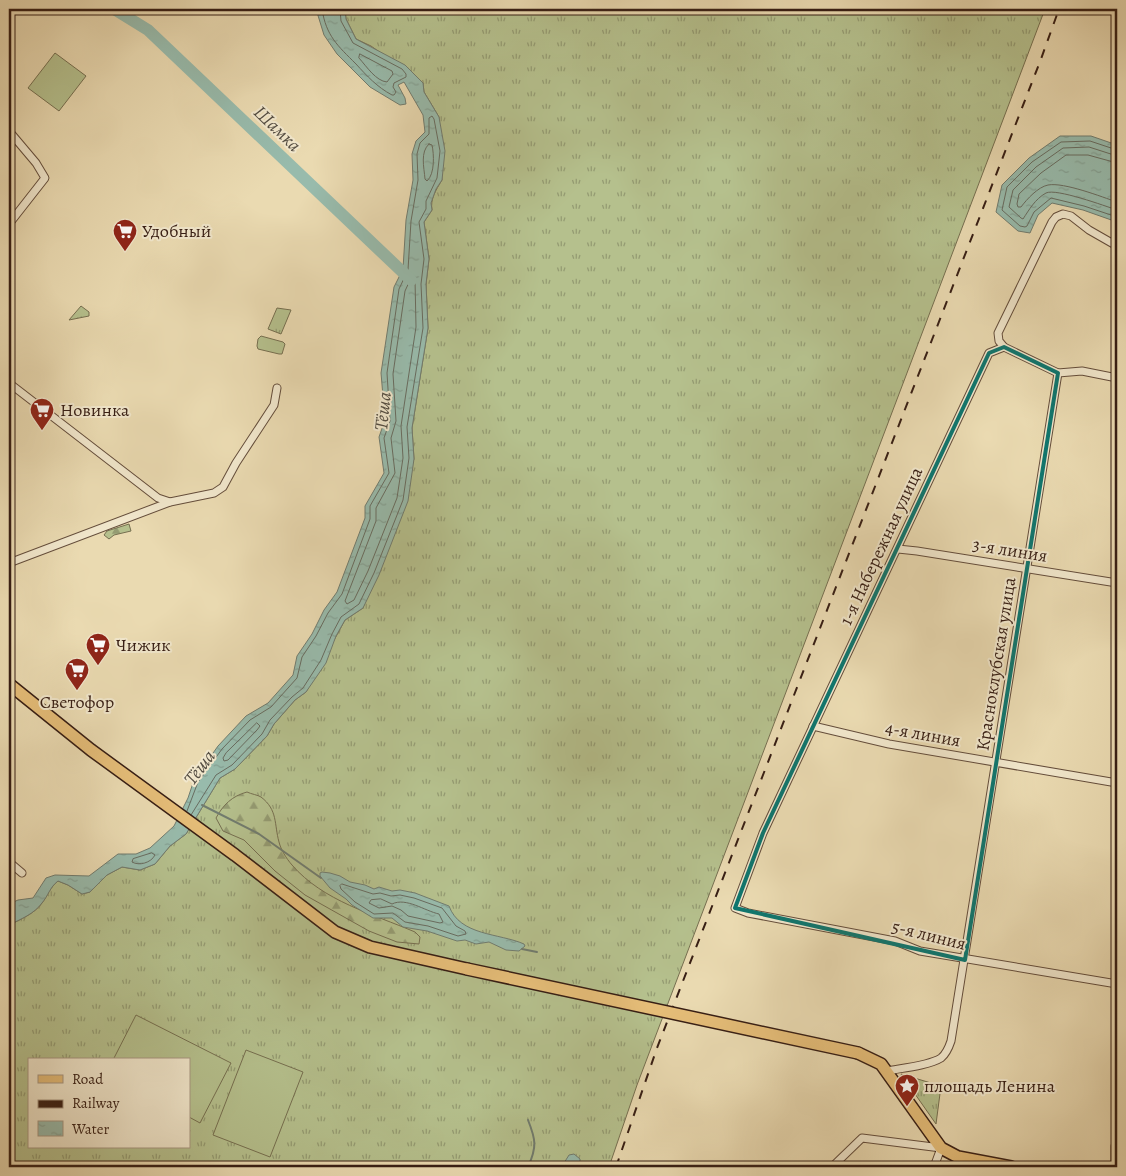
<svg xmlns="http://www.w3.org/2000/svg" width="1126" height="1176" font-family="Alegreya,serif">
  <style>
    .grass { fill: url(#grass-tufts); stroke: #766f50; fill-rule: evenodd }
    .forest { fill: url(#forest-firs); stroke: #766f50 }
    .pitch { fill: #b5c08d; stroke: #766f50 }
    .water { fill: url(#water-ripples); stroke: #717c6f }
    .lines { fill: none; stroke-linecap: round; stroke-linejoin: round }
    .shore { stroke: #686c60; stroke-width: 1 }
    .stream { stroke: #717c6f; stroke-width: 2 }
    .river { stroke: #98bbac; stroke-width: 12 }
    .street-casing { stroke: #644d3b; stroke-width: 9 }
    .primary-casing { stroke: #371e14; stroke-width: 14 }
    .street { stroke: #f1e7cc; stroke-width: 7 }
    .primary { stroke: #e5bd78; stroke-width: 11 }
    .rail { stroke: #371e14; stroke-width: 2; stroke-dasharray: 9 9; stroke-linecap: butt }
    .primary-bridge-casing { stroke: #371e14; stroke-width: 14; stroke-linecap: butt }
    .primary-bridge { stroke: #e5bd78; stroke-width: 11 }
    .marked { fill: none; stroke: #0f766e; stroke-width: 4; stroke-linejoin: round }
    .labels { text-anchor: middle; stroke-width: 4; stroke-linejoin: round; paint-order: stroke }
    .poi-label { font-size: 18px; fill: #371e14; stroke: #f1e7cc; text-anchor: start }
    .street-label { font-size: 18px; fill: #371e14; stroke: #f1e7cc }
    .water-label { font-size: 19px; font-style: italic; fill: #544d42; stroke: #f1e7cc }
  </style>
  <defs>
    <pattern id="grass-tufts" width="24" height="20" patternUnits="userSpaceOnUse" patternTransform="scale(1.25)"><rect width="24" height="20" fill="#b5c08d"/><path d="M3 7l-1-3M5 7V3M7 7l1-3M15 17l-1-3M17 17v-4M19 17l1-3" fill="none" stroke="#949b72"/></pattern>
    <pattern id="forest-firs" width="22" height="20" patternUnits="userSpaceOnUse" patternTransform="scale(1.25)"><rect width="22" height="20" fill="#b5c08d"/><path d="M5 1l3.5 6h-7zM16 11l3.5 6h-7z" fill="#949b72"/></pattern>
    <pattern id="water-ripples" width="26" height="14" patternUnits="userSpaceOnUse" patternTransform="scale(1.25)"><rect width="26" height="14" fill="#98bbac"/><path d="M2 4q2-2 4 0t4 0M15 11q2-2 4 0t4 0" fill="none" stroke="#84a093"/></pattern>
  </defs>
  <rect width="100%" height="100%" fill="#eadab1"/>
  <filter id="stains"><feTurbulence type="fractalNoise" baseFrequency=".004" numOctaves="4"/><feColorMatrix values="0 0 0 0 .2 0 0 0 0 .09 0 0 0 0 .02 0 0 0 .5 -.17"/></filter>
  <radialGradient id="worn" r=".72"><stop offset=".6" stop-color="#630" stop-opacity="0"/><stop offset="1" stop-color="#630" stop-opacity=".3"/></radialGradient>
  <g class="grass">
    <path d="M345,9H1045L637,1085L609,1167H9V925C21,919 34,914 42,903C48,895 50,887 58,881L68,885L82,894L90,892L107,875L122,867L140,870L155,864L170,846L186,834L220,778L235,769L267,736L274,724L295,700L306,692L345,620L363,608L414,459L412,428L428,328L426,284L429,259L424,222L432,210C430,199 436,190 442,180L439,117L424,92L423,83L371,46L356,39L346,19ZM29,1060H189V1147H29Z"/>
    <path d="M81,306L89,312V316L69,320Z"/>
    <path d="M277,308L291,310L281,334L268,329Z"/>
    <path d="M901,1074L941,1086L936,1124Z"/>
  </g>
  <g class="forest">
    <path d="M129,524L131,531L114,535L109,539L104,535L107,531Z"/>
    <path d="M247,792C251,794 258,795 261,797C278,810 274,824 279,842C281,850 286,858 292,865C323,901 373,914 415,932L420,937L419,944L397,942L369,931L305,895L275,871L244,840L223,831L216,818C223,805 232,796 247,792Z"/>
  </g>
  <g class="pitch">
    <path d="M55,53L86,76L59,111L28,88Z"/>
    <path d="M261,336L283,342L285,344L282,354H279L258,349L257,346L258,339Z"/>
    <path d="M136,1015L231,1063L200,1123L189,1117V1060H113Z"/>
    <path d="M246,1050L303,1072L270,1157L213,1135Z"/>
  </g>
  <g class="water">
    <path d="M316,9H345L346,19L356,39L405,65L423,83L424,92L439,117L445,151L442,180L436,189L431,203L432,210L424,222L429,259L426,284L428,328L412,428L414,459L408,501L379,575L363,608L345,620L336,636L326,663L306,692L295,700L274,724L267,736L235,769L220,778L186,834L170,846L155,864L140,870L122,867L107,875L90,892L82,894L68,885L58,881C50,887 48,896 42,903C34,914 21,919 9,925V904L18,900L33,898L46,878L55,875L89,876L118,854H136L150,848L174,826L188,798L194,780L218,746L246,716L268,703L293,675L297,656L312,634L324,610L337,592L365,518V506L384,473L379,437L385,420L381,373L394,287L403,269L406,220L413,180L412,154L416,141L425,132L423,115L404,82L398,85L405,98L406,104L400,105L370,87L337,54L324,35Z"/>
    <path d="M1060,136H1091L1117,145V222L1083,210L1052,203L1038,215L1030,233L1018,231L996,212L1002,185L1029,158Z"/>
    <path d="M322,872L330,873L340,876L350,882L365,885L374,889L379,887L392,891L400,890L415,893L449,906C460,936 499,933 524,944L525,946L519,951L506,950L489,942L476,944L465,940L457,941L427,931L403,927L392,918H373L352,905L346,899L330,888L320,876V873Z"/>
    <path d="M574,1154L580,1159V1163L583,1167H567V1164L564,1163L569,1155Z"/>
  </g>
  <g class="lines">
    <g class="shore">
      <path d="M322,9C326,36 338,46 356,64C367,76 377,87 392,95H394L396,92L393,87L394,83L406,77V74L402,69L353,43L341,21L340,9"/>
      <path d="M360,54L392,71L393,74L387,82C376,81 367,67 359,58Z"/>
      <path d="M429,144L432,145C434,154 435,174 427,181L425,179C424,167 420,152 429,144Z"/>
      <path d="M1117,150L1090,141L1061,142L1032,162L1007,187L1002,210L1020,226L1025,227L1027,226L1034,212L1051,198L1084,206L1117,217"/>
      <path d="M1117,156L1089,147L1063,148L1036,167L1013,190L1009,207L1021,218L1023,219C1029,210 1035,199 1046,193C1056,188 1105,206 1117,210"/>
      <path d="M1117,163L1088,155H1066L1041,173L1019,194L1017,204L1018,207H1021C1027,199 1038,187 1048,185C1064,182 1102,197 1117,202"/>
      <path d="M414,277L415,279L416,327L401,426L403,458L397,498L368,571L354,600L347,604L345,601L376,521V508L395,473L391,438L396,421L393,374L405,291L411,278Z"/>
      <path d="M257,723L260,726L257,730L228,760L224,761L223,758L226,753Z"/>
      <path d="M187,811L198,782L222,749L250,720L271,707L297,678L302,657L316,636L328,613L342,594L370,519V506L389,473L384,438L390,421L387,373L399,289L408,270L411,221L418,180L417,154L420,143L429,134V118L432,116L434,119L440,151L437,178L426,201V209L419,222L424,259L421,284L423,328L407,427L409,458L403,500L374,573L359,604L341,617L332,634L321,660L303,688L292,697L270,720L262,734L232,765L216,775L191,815"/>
      <path d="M152,853L155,855C151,863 139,866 132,862L133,859Z"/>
      <path d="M342,884L373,894L380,893L391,896L400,895L414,898L442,908L456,926L465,931L466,934L458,936L428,926L405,922L393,913L374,914L355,902L341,889L340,886Z"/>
      <path d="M381,899L392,904C406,897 425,911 439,914L443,922L440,923L408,916L401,910L392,906L379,908L369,903L371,900Z"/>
    </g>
    <g class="stream">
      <path d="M202,805L259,834L321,878"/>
      <path d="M522,949L537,952"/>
      <path d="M528,1120C536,1140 537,1147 528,1167"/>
    </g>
    <path class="river" d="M114,9L148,30L411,280"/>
    <defs>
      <g id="street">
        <path d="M9,131L36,163L45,178L9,224"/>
        <path d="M1117,246L1089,230L1071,216L1063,214L1056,217L1052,222L998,333L999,341L1004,347L1058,373L1082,371L1117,378"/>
        <path d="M1004,347L989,353L763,833L735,908L748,913L895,941L920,951L1117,984"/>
        <path d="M9,383L158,498L170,502"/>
        <path d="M898,549L917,551L1117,583"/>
        <path d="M9,563L170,502L214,493L223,487L236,463L274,405L277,388"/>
        <path d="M813,726L889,744L1117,783"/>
        <path d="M9,862L22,873"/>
        <path d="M886,1071C902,1068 928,1066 941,1058C946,1054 949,1047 951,1041L1058,373"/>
        <path d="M1115,1146V1165L1117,1167"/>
        <path d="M832,1167L862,1138L941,1148L934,1167"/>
      </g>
      <g id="primary">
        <path d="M9,684L91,750L235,855L335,932L370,947L467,969"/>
        <path d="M858,1053L881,1064L941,1148L958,1157L1011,1167"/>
      </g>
    </defs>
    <use href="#street" class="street-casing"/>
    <use href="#primary" class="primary-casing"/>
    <use href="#street" class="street"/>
    <use href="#primary" class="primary"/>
    <path class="rail" d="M616,1167L657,1048L1041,59L1059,9"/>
    <defs>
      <path id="primary-bridge" d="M467,969L858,1053"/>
    </defs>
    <use href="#primary-bridge" class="primary-bridge-casing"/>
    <use href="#primary-bridge" class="primary-bridge"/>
  </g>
  <path class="marked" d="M1004,347L1058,373L965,960L735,908L763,833L989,353Z"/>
  <defs>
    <symbol id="supermarket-pin" viewBox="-11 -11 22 30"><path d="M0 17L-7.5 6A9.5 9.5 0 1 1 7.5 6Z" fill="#8f2418" stroke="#f1e7cc"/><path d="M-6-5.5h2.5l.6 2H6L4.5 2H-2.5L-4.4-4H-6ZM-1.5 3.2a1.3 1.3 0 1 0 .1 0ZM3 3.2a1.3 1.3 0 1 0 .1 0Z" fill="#fff"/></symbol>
    <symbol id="sight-pin" viewBox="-11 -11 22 30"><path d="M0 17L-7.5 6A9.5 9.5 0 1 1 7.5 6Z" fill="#8f2418" stroke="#f1e7cc"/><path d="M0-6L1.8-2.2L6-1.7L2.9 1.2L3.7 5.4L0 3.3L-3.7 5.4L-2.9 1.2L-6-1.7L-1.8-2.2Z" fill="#fff"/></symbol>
  </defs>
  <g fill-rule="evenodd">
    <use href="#supermarket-pin" x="111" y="217" width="28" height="38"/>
    <use href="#supermarket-pin" x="28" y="396" width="28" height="38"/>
    <use href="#supermarket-pin" x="84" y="631" width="28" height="38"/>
    <use href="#supermarket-pin" x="63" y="656" width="28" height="38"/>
    <use href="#sight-pin" x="893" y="1072" width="28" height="38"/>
  </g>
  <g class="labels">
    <g class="poi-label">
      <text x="142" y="237">Удобный</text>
      <text x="60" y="416">Новинка</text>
      <text x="116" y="651">Чижик</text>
      <text x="77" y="708" text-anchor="middle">Светофор</text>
      <text x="924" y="1092">площадь Ленина</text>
    </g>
    <g class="street-label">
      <text transform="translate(881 546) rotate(-65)" y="6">1-я Набережная улица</text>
      <text transform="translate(1010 550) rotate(9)" y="6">3-я линия</text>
      <text transform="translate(996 664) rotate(-81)" y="6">Красноклубская улица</text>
      <text transform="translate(923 734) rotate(10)" y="6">4-я линия</text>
      <text transform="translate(929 935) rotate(14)" y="6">5-я линия</text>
    </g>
    <g class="water-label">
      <text transform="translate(278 128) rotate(44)" y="7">Шамка</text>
      <text transform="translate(382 411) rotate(-84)" y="7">Тёша</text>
      <text transform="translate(199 767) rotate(-53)" y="7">Тёша</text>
    </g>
  </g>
  <rect width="1126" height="1176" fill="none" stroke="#eadab1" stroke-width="30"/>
  <rect x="10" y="10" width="1106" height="1156" fill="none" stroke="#371e14" stroke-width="2.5"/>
  <rect x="15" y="15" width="1096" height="1146" fill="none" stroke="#371e14"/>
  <rect x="28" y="1058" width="162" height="90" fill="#f1e7cc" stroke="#a79782"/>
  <rect x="38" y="1075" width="25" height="8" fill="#e5bd78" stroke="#a79782"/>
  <text x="72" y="1084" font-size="15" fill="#371e14">Road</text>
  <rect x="38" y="1100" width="25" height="8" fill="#371e14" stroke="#a79782"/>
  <text x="72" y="1108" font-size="15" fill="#371e14">Railway</text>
  <rect x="38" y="1121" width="25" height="15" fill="url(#water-ripples)" stroke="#a79782"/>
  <text x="72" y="1134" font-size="15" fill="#371e14">Water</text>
  <rect width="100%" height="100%" filter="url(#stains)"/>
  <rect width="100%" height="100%" fill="url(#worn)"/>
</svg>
